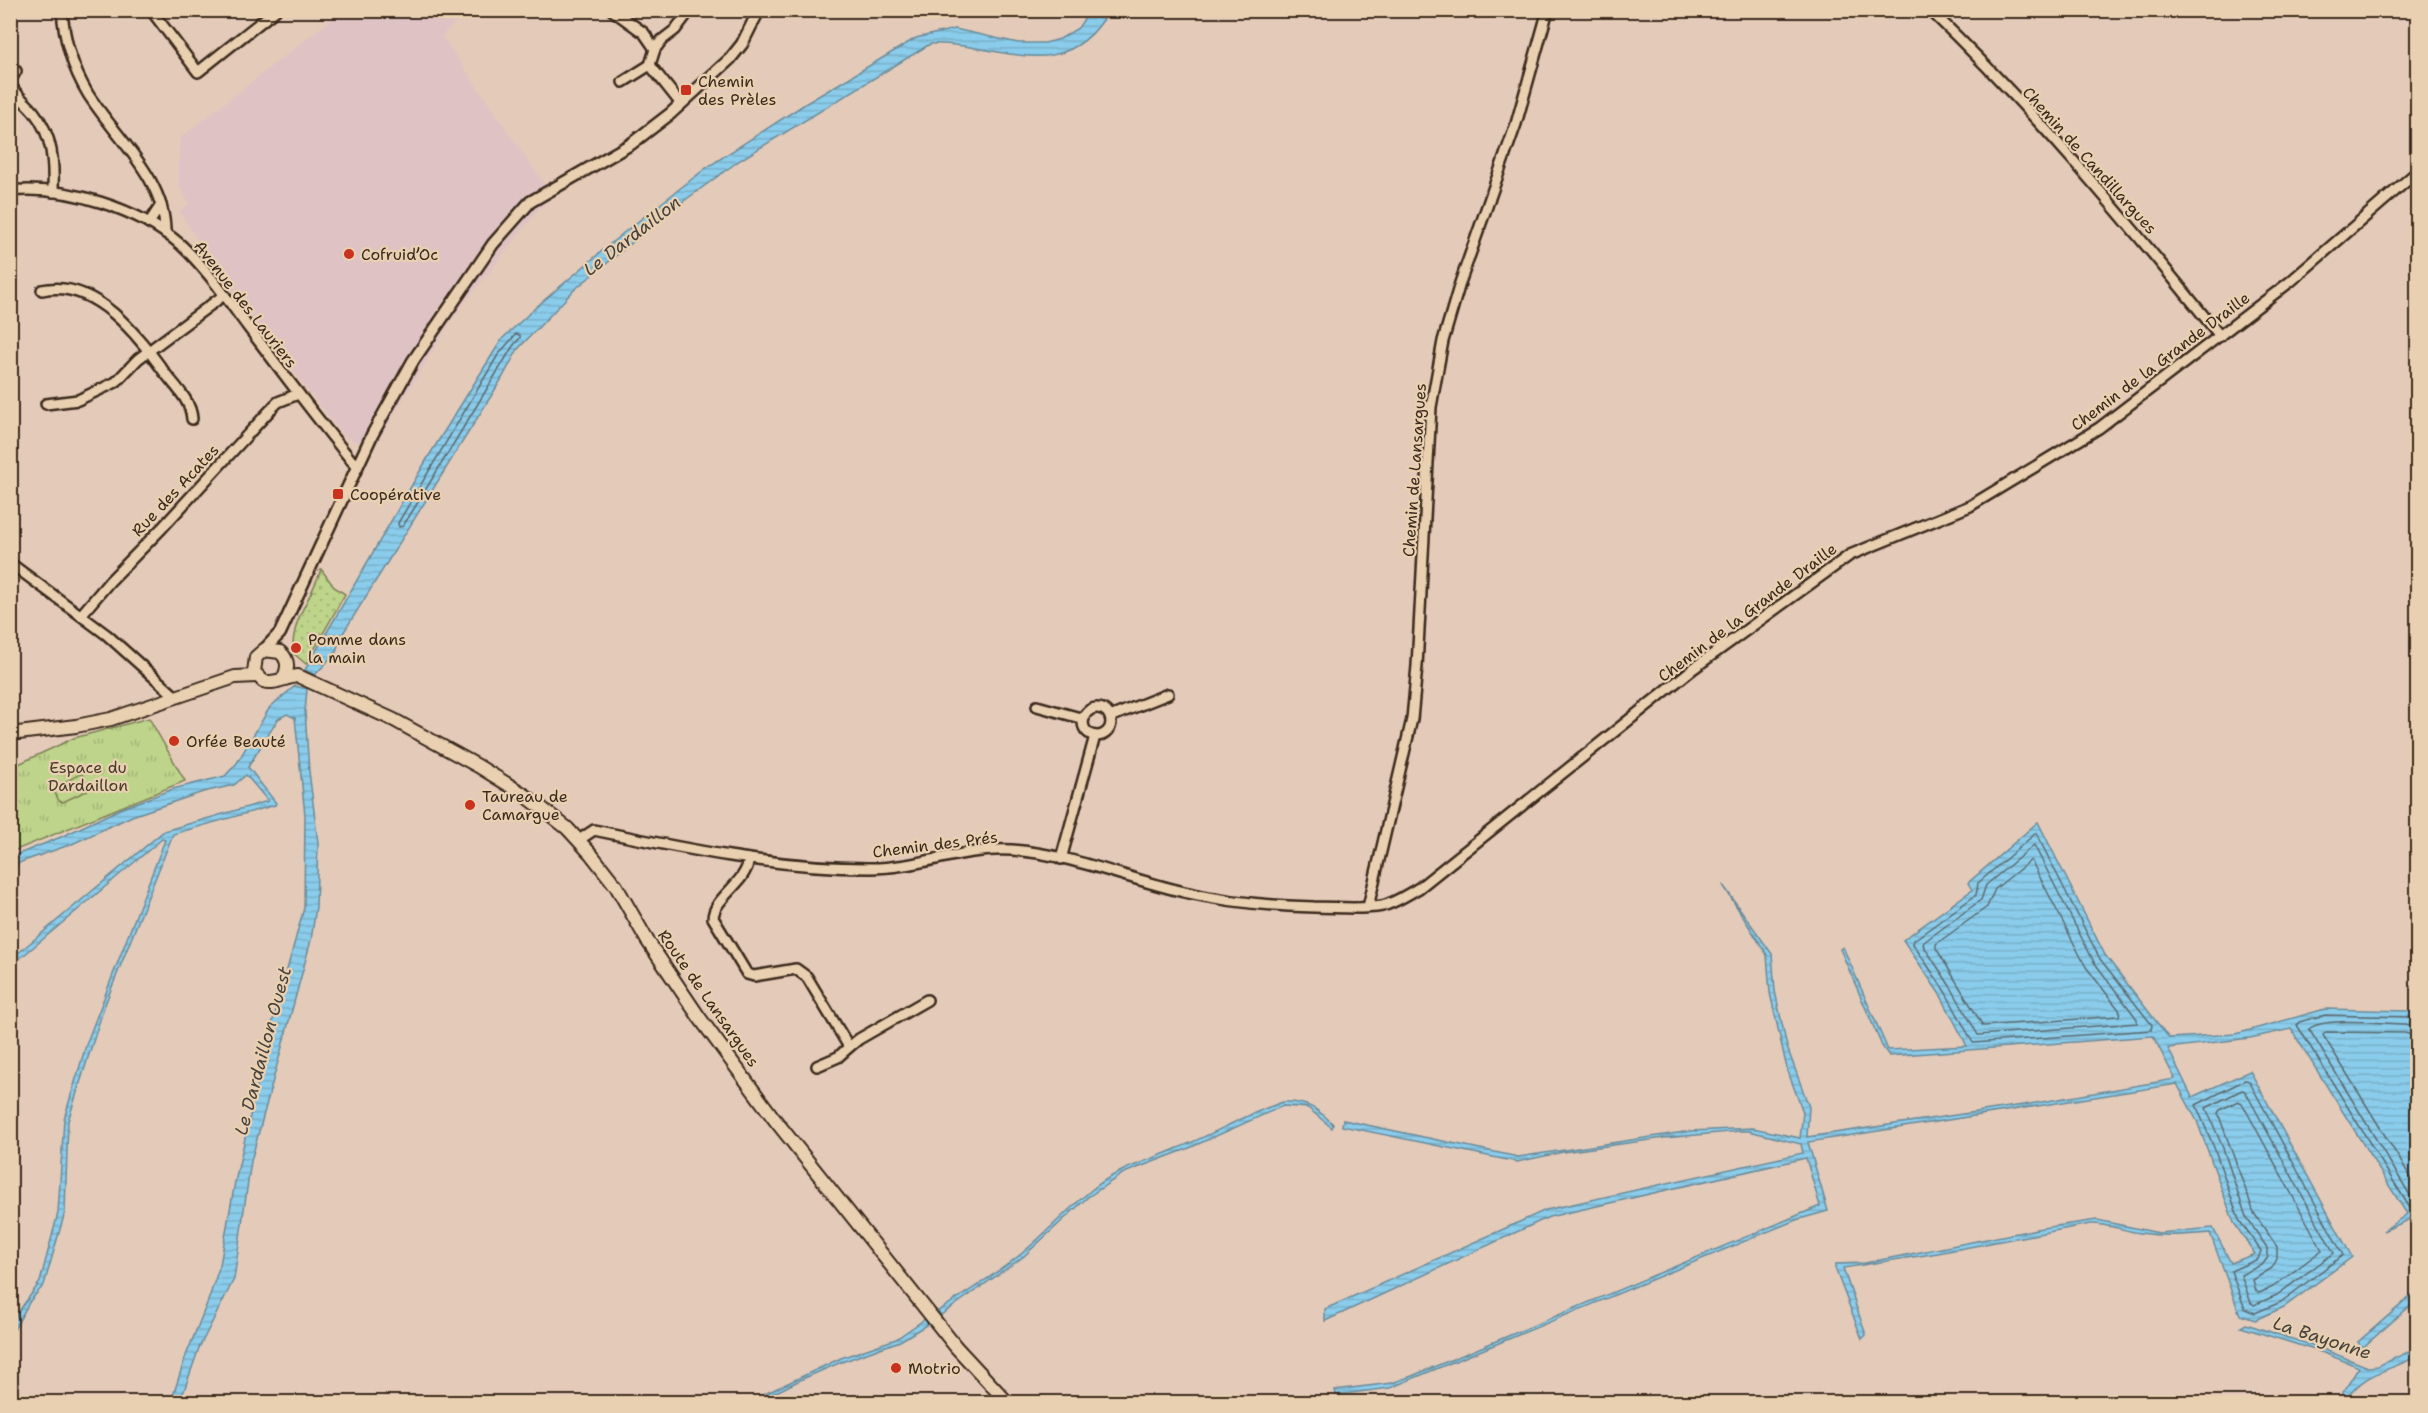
<svg xmlns="http://www.w3.org/2000/svg" width="2428" height="1413" font-family="'Shantell Sans',sans-serif">
  <style>
    .built { fill: #dfc3c4 }
    .grass { fill: url(#grass-dots); stroke: #7c7f54; stroke-width: 1.5 }
    .park { fill: url(#park-tufts); stroke: #7c7f54; stroke-width: 1.5 }
    .pitch { fill: #bdd48a; stroke: #7c7f54; stroke-width: 1.5 }
    .water { fill: url(#water-rules); stroke: #6a8b99; stroke-width: 1.5 }
    .lines { fill: none; stroke-linecap: round; stroke-linejoin: round }
    .shore { stroke: #5b6b70; stroke-width: 1.5 }
    .minor-casing { stroke: #3b2a1e; stroke-width: 14 }
    .tertiary-casing { stroke: #3b2a1e; stroke-width: 15 }
    .secondary-casing { stroke: #3b2a1e; stroke-width: 16 }
    .minor { stroke: #e8d0b0; stroke-width: 9 }
    .tertiary { stroke: #e8d0b0; stroke-width: 10 }
    .secondary { stroke: #e8d0b0; stroke-width: 12 }
    .poi-dot { fill: #c8321e; stroke: #e8d0b0; stroke-width: 2 }
    .labels { text-anchor: middle; stroke-width: 4.5; stroke-linejoin: round; paint-order: stroke }
    .poi-label { font-size: 16px; fill: #3b2a1e; stroke: #e8d0b0; text-anchor: start }
    .street-label { font-size: 16px; fill: #3b2a1e; stroke: #e8d0b0 }
    .park-label { font-size: 16px; fill: #483b29; stroke: #e8d0b0 }
    .water-label { font-size: 18px; font-style: italic; fill: #47423d; stroke: #e8d0b0 }
  </style>
  <defs>
    <pattern id="grass-dots" width="8" height="8" patternUnits="userSpaceOnUse" patternTransform="scale(1.5)"><rect width="8" height="8" fill="#bdd48a"/><path d="M2 2h.1M6 6h.1" fill="none" stroke="#a3b677" stroke-width="1.8" stroke-linecap="round"/></pattern>
    <pattern id="park-tufts" width="24" height="20" patternUnits="userSpaceOnUse" patternTransform="scale(1.5)"><rect width="24" height="20" fill="#bdd48a"/><path d="M3 7l-1-3M5 7V3M7 7l1-3M15 17l-1-3M17 17v-4M19 17l1-3" fill="none" stroke="#a3b677"/></pattern>
    <pattern id="water-rules" width="6" height="5" patternUnits="userSpaceOnUse" patternTransform="scale(1.5)"><rect width="6" height="5" fill="#8acceb"/><path d="M0 2.5h6" fill="none" stroke="#78afc9"/></pattern>
  </defs>
  <rect width="100%" height="100%" fill="#e4cab9"/>
  <filter id="ink" filterUnits="userSpaceOnUse"><feTurbulence type="fractalNoise" baseFrequency=".0167" numOctaves="2"/><feDisplacementMap in="SourceGraphic" scale="12" xChannelSelector="R" yChannelSelector="G"/><feConvolveMatrix kernelMatrix="1 2 1 2 8 2 1 2 1" color-interpolation-filters="sRGB"/></filter>
  <g filter="url(#ink)">
    <path class="built" d="M342,11H467L442,36L551,194L452,319L373,449L343,436L225,282L179,211L189,204L179,186V139Z"/>
    <path class="grass" d="M321,569L334,587L345,594L306,664L293,653C291,618 311,601 321,569Z"/>
    <path class="park" d="M149,718L185,781L11,852L10,768L74,738Z"/>
    <path class="pitch" d="M80,774L83,775L88,790L63,802L59,801L53,789L55,787Z"/>
    <g class="water">
      <path d="M1090,10L1109,11C1063,90 997,41 930,44L740,160L677,206L574,290L518,349L501,380L340,638L336,652L315,675L305,670L427,459L502,339L535,308L622,234L706,168L805,104L916,38L955,29L1018,43H1045L1060,39L1078,28Z"/>
      <path d="M295,686L307,689L305,712L309,771L318,843L316,907L311,940L251,1161L234,1279L199,1348L180,1402H171L185,1358L208,1301L220,1265L235,1182L266,1046L304,908L305,815L295,718L287,714L278,719L248,767L276,803L275,805L173,834L104,1007L68,1121L65,1212L44,1285L30,1301L11,1335V1322L40,1282L58,1213L64,1119L87,1042L165,840L162,839L11,966V959L164,831L268,801L246,775L234,785L203,792L132,816L72,844L21,862L11,869V857L61,837L120,809L173,789L225,776L237,763L270,707Z"/>
      <path d="M2038,822L2105,955L2169,1038L2236,1034L2325,1009L2408,1011L2417,1014V1213L2406,1221L2383,1231L2407,1214L2291,1029L2250,1038L2168,1048L2192,1097L2250,1071L2352,1257L2284,1307L2255,1320L2240,1315L2210,1233C2187,1235 2164,1237 2140,1233C2123,1231 2107,1223 2090,1224L1938,1253L1843,1268L1866,1335L1862,1339L1835,1268V1264L1865,1263L2042,1228L2097,1220L2159,1233L2213,1228L2231,1263L2255,1254L2234,1223L2197,1121L2177,1084L1808,1142L1828,1211L1796,1220L1390,1388L1336,1395L1335,1390L1392,1383L1412,1376L1820,1206L1806,1158L1549,1217L1325,1321V1309L1546,1210L1803,1153L1801,1144L1749,1131H1740L1664,1138L1563,1152L1517,1162L1342,1126L1343,1120L1518,1157L1691,1131L1753,1128L1800,1138L1803,1112L1787,1069L1770,993L1767,955L1723,885L1772,954L1775,991L1787,1047L1809,1107L1807,1137L2030,1104L2175,1079L2153,1036L1889,1056L1882,1046L1840,949L1843,947L1888,1050L1967,1046L1941,996L1903,940L1972,890L1968,883Z"/>
      <path d="M1283,1102C1306,1101 1317,1108 1333,1124L1332,1128L1308,1108L1283,1106L1187,1149L1124,1173L1088,1197L1023,1257L941,1315L938,1311C966,1293 995,1275 1021,1254C1048,1232 1071,1205 1099,1184C1123,1167 1151,1160 1178,1148C1214,1134 1246,1114 1283,1102Z"/>
      <path d="M2417,1291V1300L2362,1348L2358,1342Z"/>
      <path d="M925,1319L928,1324L900,1341L839,1363L800,1380L757,1402H748L841,1358L896,1339Z"/>
      <path d="M2246,1324L2320,1348L2368,1367L2378,1366L2417,1348V1356C2386,1373 2366,1370 2344,1402H2337L2359,1367L2324,1353L2241,1327Z"/>
    </g>
    <g class="lines">
      <g class="shore">
        <path d="M516,334L520,335V338L513,346L415,507L403,526L399,527L398,523L498,355Z"/>
        <path d="M2036,833L2100,959L2152,1025L2151,1030L1973,1043L1946,993L1913,944L1914,940L1976,895L1978,883Z"/>
        <path d="M2034,845L2094,962L2137,1019V1023L1978,1035L1952,989L1923,945L1924,942L1981,900L1986,885Z"/>
        <path d="M2031,860L2086,967L2120,1011L2119,1016L1983,1026L1936,948V944L1987,907L1995,889Z"/>
        <path d="M2418,1019L2407,1017L2325,1015L2299,1022L2297,1025L2410,1208L2418,1209"/>
        <path d="M2418,1027L2405,1024C2384,1024 2323,1016 2309,1029L2413,1200L2418,1201"/>
        <path d="M2418,1036L2404,1033L2326,1032L2323,1035L2418,1189"/>
        <path d="M2245,1080L2249,1081L2343,1255L2281,1302L2255,1313L2245,1309L2231,1271L2258,1259L2261,1251L2239,1220L2215,1150L2196,1105Z"/>
        <path d="M2242,1090L2245,1091L2334,1253L2277,1295L2254,1305L2251,1303L2241,1275L2263,1264L2268,1257V1249L2246,1217L2223,1148L2206,1108Z"/>
        <path d="M2238,1101L2242,1103L2322,1250L2273,1287L2259,1293L2256,1291L2253,1280L2272,1268L2277,1259V1247L2254,1213L2218,1113L2220,1110Z"/>
      </g>
      <defs>
        <g id="minor">
          <path d="M62,10C64,39 73,69 88,94C115,137 166,179 165,233"/>
          <path d="M151,10L198,72L276,10"/>
          <path d="M612,10L644,33L655,49"/>
          <path d="M1930,10C2035,111 2129,223 2220,336"/>
          <path d="M650,65L655,49L662,40L675,30L690,10"/>
          <path d="M650,65L681,104"/>
          <path d="M10,81L16,71"/>
          <path d="M623,82L650,65"/>
          <path d="M10,83C15,95 26,102 34,112C53,136 54,163 53,192"/>
          <path d="M10,191C65,185 140,209 181,245C207,269 227,299 248,327C284,374 319,422 357,467"/>
          <path d="M149,223L161,205"/>
          <path d="M42,290C95,278 138,336 165,373C176,387 191,401 192,419"/>
          <path d="M46,404L78,400L116,382L138,359L224,295"/>
          <path d="M10,563L107,635L175,696"/>
          <path d="M81,615L110,581L162,528L274,406L278,402L298,394"/>
          <path d="M1037,706L1084,719"/>
          <circle cx="1097" cy="722" r="14"/>
          <path d="M1110,717L1168,694"/>
          <path d="M579,840L594,830C685,849 776,868 868,868C917,869 963,847 1012,850C1070,854 1127,879 1184,892C1227,902 1270,906 1314,907C1336,907 1361,910 1382,906C1395,903 1408,894 1419,888L1694,668L1850,555L1970,506L2099,428L2291,281L2418,171"/>
          <path d="M749,859C746,884 714,897 713,918L747,974L754,976L796,969L807,977L849,1047L838,1057L817,1066"/>
          <path d="M1061,859L1095,736"/>
          <path d="M1368,907L1412,719L1417,666L1431,407L1443,341L1460,283L1516,124L1548,10"/>
          <path d="M849,1047L859,1039L927,1000"/>
        </g>
        <path id="tertiary" d="M264,650L280,633L372,435L413,361L493,244L530,202L631,144L670,114L730,59L742,44L759,10"/>
        <g id="secondary">
          <path d="M284,677C289,667 288,659 280,652L264,650L256,657L254,672L263,681C275,685 285,677 298,676L394,720L478,766L525,795L567,828L591,854L616,886L647,940L699,1017L775,1120L956,1347L1007,1402"/>
          <path d="M10,734L76,726L111,719L235,677L256,676"/>
        </g>
      </defs>
      <use href="#minor" class="minor-casing"/>
      <use href="#tertiary" class="tertiary-casing"/>
      <use href="#secondary" class="secondary-casing"/>
      <use href="#minor" class="minor"/>
      <use href="#tertiary" class="tertiary"/>
      <use href="#secondary" class="secondary"/>
    </g>
  </g>
  <g class="poi-dot">
    <rect x="680" y="84" width="12" height="12" rx="3"/>
    <circle cx="349" cy="254" r="6"/>
    <rect x="332" y="488" width="12" height="12" rx="3"/>
    <circle cx="296" cy="648" r="6"/>
    <circle cx="174" cy="741" r="6"/>
    <circle cx="470" cy="805" r="6"/>
    <circle cx="896" cy="1368" r="6"/>
  </g>
  <g class="labels">
    <g class="poi-label">
      <text x="698" y="87">Chemin<tspan x="698" dy="18">des Prèles</tspan></text>
      <text x="361" y="260">Cofruid’Oc</text>
      <text x="350" y="500">Coopérative</text>
      <text x="308" y="645">Pomme dans<tspan x="308" dy="18">la main</tspan></text>
      <text x="186" y="747">Orfée Beauté</text>
      <text x="482" y="802">Taureau de<tspan x="482" dy="18">Camargue</tspan></text>
      <text x="908" y="1374">Motrio</text>
    </g>
    <g class="street-label">
      <text transform="translate(2090 160) rotate(48)" y="6">Chemin de Candillargues</text>
      <text transform="translate(246 304) rotate(52)" y="6">Avenue des Lauriers</text>
      <text transform="translate(2160 361) rotate(-37)" y="6">Chemin de la Grande Draille</text>
      <text transform="translate(1414 470) rotate(-86)" y="6">Chemin de Lansargues</text>
      <text transform="translate(175 490) rotate(-47)" y="6">Rue des Acates</text>
      <text transform="translate(1747 612) rotate(-37)" y="6">Chemin de la Grande Draille</text>
      <text transform="translate(935 844) rotate(-7)" y="6">Chemin des Prés</text>
      <text transform="translate(709 998) rotate(55)" y="6">Route de Lansargues</text>
    </g>
    <g class="park-label">
      <text x="88" y="773">Espace du<tspan x="88" dy="18">Dardaillon</tspan></text>
    </g>
    <g class="water-label">
      <text transform="translate(632 236) rotate(-38)" y="6">Le Dardaillon</text>
      <text transform="translate(263 1051) rotate(-75)" y="6">Le Dardaillon Ouest</text>
      <text transform="translate(2322 1338) rotate(18)" y="6">La Bayonne</text>
    </g>
  </g>
  <rect width="2428" height="1413" fill="none" stroke="#e8d0b0" stroke-width="36"/>
  <rect x="18" y="18" width="2392" height="1377" fill="none" stroke="#3b2a1e" stroke-width="2" filter="url(#ink)"/>
</svg>
